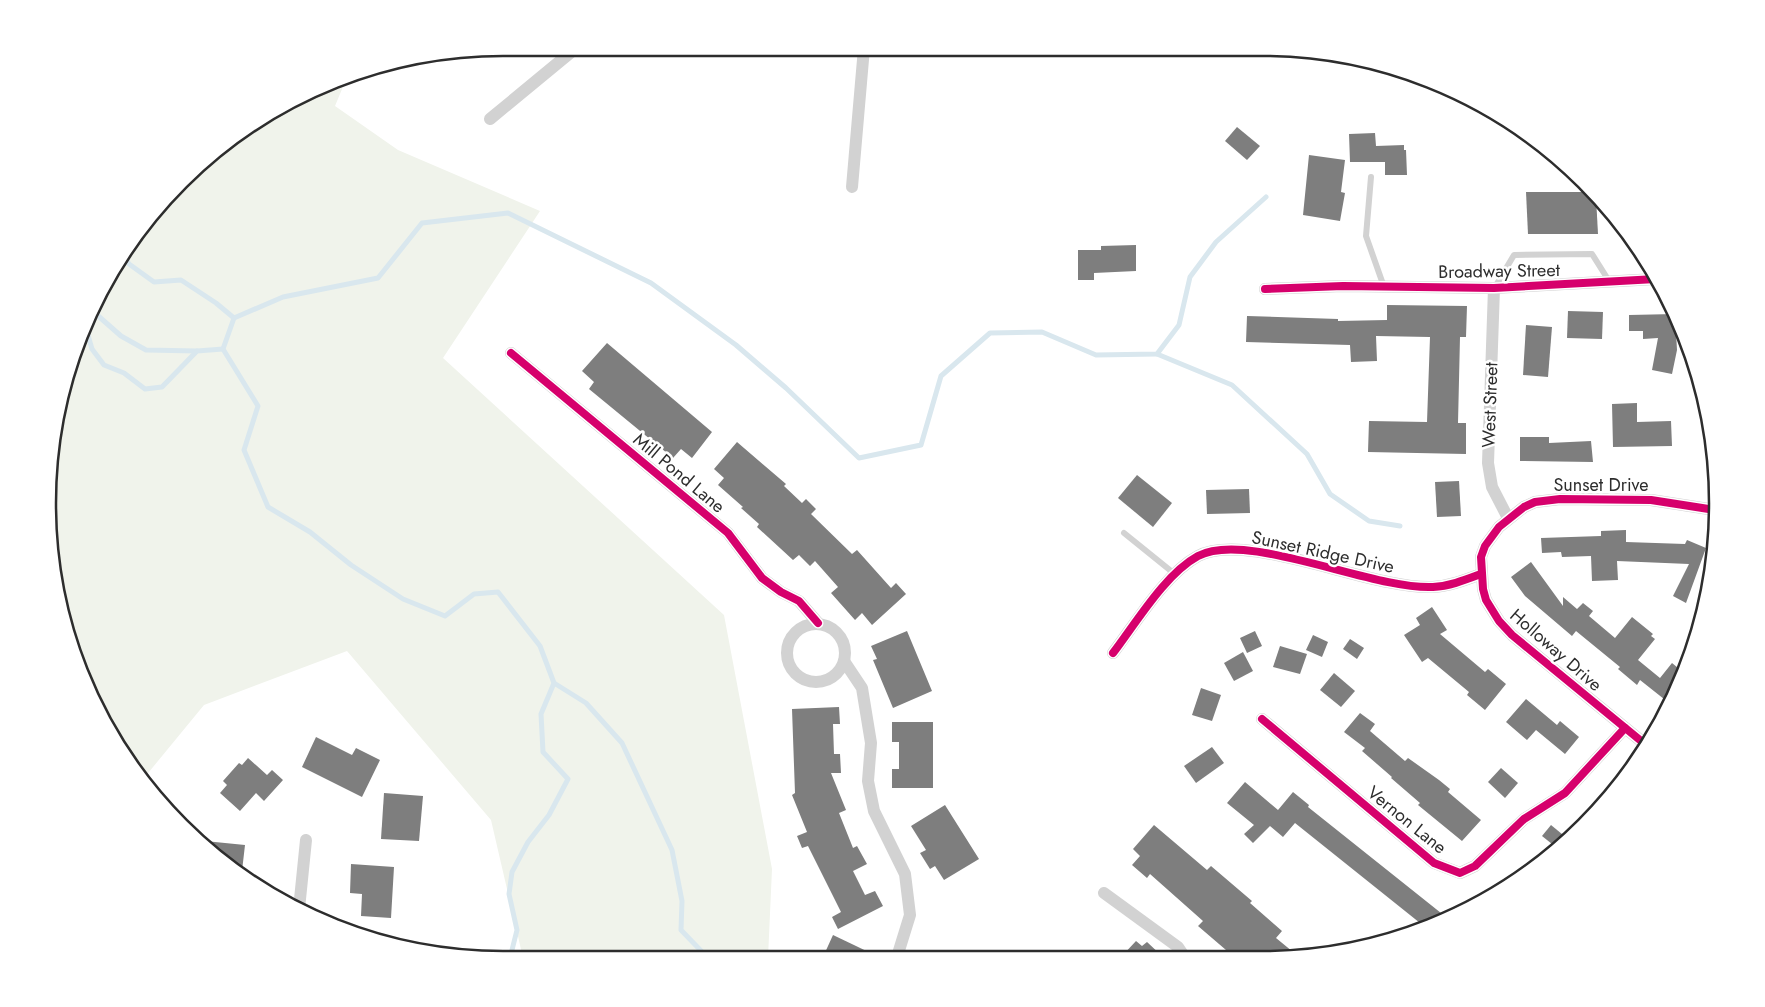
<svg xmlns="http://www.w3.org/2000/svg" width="1765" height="1007" font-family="Jost,sans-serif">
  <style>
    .green { fill: #f0f3eb }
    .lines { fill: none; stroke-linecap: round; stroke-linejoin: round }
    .stream { stroke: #d9e7ee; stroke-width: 5 }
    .building { fill: #7e7e7e }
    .service { stroke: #d2d2d2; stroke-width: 6 }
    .minor { stroke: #d2d2d2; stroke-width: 12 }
    .cycleway-casing { stroke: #fff; stroke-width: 11 }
    .cycleway { stroke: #d6006c; stroke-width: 8 }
    .labels { text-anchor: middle; stroke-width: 5; stroke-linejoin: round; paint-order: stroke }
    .street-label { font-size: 18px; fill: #2d2d2d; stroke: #fff }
    .rim { fill: none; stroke: #2d2d2d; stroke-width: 2.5 }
  </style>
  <rect width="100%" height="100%" fill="#fff"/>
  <path class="green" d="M347,77L335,106L398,150L540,211L443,358L724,615L772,869L768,958H523L491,820L347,651L204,705L144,778L82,678L48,533L63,385L125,250L226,142Z"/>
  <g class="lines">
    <g class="stream">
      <path d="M122,254L129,264L154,282L181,280L216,303L234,318L223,349L258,406L244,450L268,507L310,532L351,565L403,599L445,616L474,594L498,592L540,646L554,683L586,703L622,743L672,850L682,901L681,930L707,957L741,955L743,958"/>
      <path d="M96,314L121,336L146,350L197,351"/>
      <path d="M234,318L283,297L378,278L422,223L508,213L651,283L736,345L786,388L859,458L921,445L941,376L990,333L1042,332L1096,355L1157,354L1179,325L1190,277L1216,242L1266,197"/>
      <path d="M87,332L92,349L104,365L124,373L145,389L162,387L197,351L223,349"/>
      <path d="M1157,354L1232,385L1307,454L1330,494L1369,521L1400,526"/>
      <path d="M510,958L517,930L509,894L512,872L528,842L549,815L568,779L543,752L541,714L554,683"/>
    </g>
  </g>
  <g class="building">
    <path d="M1237,127L1260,146L1247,160L1225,141Z"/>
    <path d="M1375,133L1376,146L1404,145V150H1406L1407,175H1385V162H1350L1349,134Z"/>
    <path d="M1309,155L1345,160L1341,192L1345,193L1340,221L1303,215Z"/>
    <path d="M1526,192H1591L1596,197L1598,234H1528Z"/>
    <path d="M1136,245V271L1094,273V280H1078V250H1101V246Z"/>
    <path d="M1387,305L1467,306L1466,337H1460L1458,423H1466V454L1368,452L1369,421L1427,422L1430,337L1376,336L1377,361L1351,362L1350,345L1246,342L1247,316L1338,319V321L1387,320Z"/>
    <path d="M1568,311L1603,312L1602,339L1567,338Z"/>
    <path d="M1675,314L1677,350L1672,374L1652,370L1658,338L1643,339V331H1629V315Z"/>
    <path d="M1526,325L1552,327L1548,377L1523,375Z"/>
    <path d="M607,343L712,432L692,458L681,449L673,458L589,389L594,382L582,371Z"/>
    <path d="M1637,403V422L1671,421L1672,446L1613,447L1612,404Z"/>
    <path d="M1520,437H1549V443L1591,441L1593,462L1520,461Z"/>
    <path d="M737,442L786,484L784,486L802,503L806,499L816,509L811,514L852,554L857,550L891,588L896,583L906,594L872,625L862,613L855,620L831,593L838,587L815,561L810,566L799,555L793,560L757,527L759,524L741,508L743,507L718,485L724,478L714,469Z"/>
    <path d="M1137,475L1172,503L1153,527L1118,498Z"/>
    <path d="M1459,481L1461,516L1437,517L1435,482Z"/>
    <path d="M1249,489L1250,513L1207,514L1206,490Z"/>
    <path d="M1626,530V542L1685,544L1687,540L1706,548L1686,603L1673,596L1689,564L1617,561L1618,580L1592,581L1591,556L1562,557L1561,552L1542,553L1541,538L1601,536V531Z"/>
    <path d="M1531,562L1563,606V597L1577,609L1583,603L1593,611L1589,616L1615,638L1632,617L1653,634L1651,636L1655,639L1638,660L1660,678L1672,663L1683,672L1669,703L1640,680L1637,685L1618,669L1620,667L1576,631L1572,636L1525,596L1511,577Z"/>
    <path d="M1432,607L1447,630L1440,634L1485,672L1488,669L1506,684L1485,710L1467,695L1469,692L1428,658L1422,662L1404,635L1420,625L1416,618Z"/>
    <path d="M907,631L932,691L893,708L873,660L877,659L871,646Z"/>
    <path d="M1255,631L1262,646L1247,653L1240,638Z"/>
    <path d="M1313,635L1328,642L1322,657L1306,650Z"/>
    <path d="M1350,639L1364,648L1357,659L1343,649Z"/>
    <path d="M1280,646L1307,654L1300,674L1273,667Z"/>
    <path d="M1243,652L1253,671L1234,681L1224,663Z"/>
    <path d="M1334,673L1355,691L1341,707L1320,690Z"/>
    <path d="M1201,688L1221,695L1212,721L1192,715Z"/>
    <path d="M1526,699L1557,725L1560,721L1579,737L1565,754L1536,730L1527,740L1506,722Z"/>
    <path d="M839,707L840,724H833L834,754H840L841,773H831L846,810L839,813L853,848L857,846L867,864L853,871L865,895L875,891L883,906L838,929L832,917L841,912L808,846L802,848L797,836L807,832L792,795L795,793L792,709Z"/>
    <path d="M1360,713L1375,724L1370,731L1405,761L1408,758L1439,780L1450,789L1448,792L1481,820L1462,841L1418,805L1420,803L1391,778L1392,777L1362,751L1365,748L1344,732Z"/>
    <path d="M892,722H933V788H892V769H899V742H892Z"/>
    <path d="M316,737L352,755L356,748L380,760L362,797L302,767Z"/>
    <path d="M1212,747L1224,763L1196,783L1184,766Z"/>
    <path d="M248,758L267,775L272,770L283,780L264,801L256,793L240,811L220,793L227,785L223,781L239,763L242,765Z"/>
    <path d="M1501,768L1518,783L1505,798L1488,782Z"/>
    <path d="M1245,782L1278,810L1293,792L1309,805L1308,807L1446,917L1425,927L1295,823L1283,837L1270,826L1253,843L1244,834L1254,825L1227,803Z"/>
    <path d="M384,793L423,796L419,841L381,839Z"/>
    <path d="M945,805L979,859L944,880L935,866L930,869L920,853L926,850L911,826Z"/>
    <path d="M1154,825L1207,870L1211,866L1252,901L1250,903L1282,931L1276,938L1298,956H1233L1198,926L1203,921L1150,874L1147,878L1132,865L1140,856L1133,849Z"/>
    <path d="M1551,825L1568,839L1557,848L1542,836Z"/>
    <path d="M205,841L245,845L242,871L214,848Z"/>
    <path d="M351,864L394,867L391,918L361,916L362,894L350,893Z"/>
    <path d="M833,935L879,957H823Z"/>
    <path d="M1136,941L1142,946L1147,942L1162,956H1122Z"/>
  </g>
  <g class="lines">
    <g class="service">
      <path d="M1371,177L1366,236L1384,287"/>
      <path d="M1495,287L1514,255L1592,254L1609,281"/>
      <path d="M1124,533L1176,575"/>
    </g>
    <g class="minor">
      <path d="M1197,48L1292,49"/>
      <path d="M490,119L576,48"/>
      <path d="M852,187L864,48"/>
      <path d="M1494,288L1488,463L1492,487L1508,518"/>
      <path d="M1265,289L1343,286L1494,288L1656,279"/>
      <path d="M511,353L728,533L762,578L781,592L799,601L818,623"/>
      <circle cx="816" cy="653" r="29"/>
      <path d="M1113,653C1136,623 1165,574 1198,556C1247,530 1372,590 1433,587C1450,586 1465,580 1481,574"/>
      <path d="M844,661L862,688L871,743L868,781L874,811L905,874L910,915L897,957"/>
      <path d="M1262,719L1434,863L1460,873L1475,866L1524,819L1565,793L1625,728"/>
      <path d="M1646,745L1512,635L1499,621L1486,600L1483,589L1481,557L1485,546L1499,527L1524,507L1535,502L1560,499L1651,500L1715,510"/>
      <path d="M1104,893L1178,947L1184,956"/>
      <path d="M299,909L306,840"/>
    </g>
    <defs>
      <g id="cycleway">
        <path d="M1265,289L1343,286L1494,288L1656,279"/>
        <path d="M511,353L728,533L762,578L781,592L799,601L818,623"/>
        <path d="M1113,653C1136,623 1165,574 1198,556C1247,530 1372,590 1433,587C1450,586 1465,580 1481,574"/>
        <path d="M1262,719L1434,863L1460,873L1475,866L1524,819L1565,793L1625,728"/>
        <path d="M1646,745L1512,635L1499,621L1486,600L1483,589L1481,557L1485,546L1499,527L1524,507L1535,502L1560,499L1651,500L1715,510"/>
      </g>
    </defs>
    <use href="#cycleway" class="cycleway-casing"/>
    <use href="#cycleway" class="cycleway"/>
  </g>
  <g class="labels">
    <g class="street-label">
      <text transform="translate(1499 271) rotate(-1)" y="6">Broadway Street</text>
      <text transform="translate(1490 405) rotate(-88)" y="6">West Street</text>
      <text transform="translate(679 473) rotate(40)" y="6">Mill Pond Lane</text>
      <text x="1601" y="491">Sunset Drive</text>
      <text transform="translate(1323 552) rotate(12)" y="6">Sunset Ridge Drive</text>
      <text transform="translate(1556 650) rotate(41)" y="6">Holloway Drive</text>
      <text transform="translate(1407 820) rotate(39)" y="6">Vernon Lane</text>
    </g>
  </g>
  <path d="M0 0H1765V1007H0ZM503 56H1262A447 447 0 0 1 1709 503V504A447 447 0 0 1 1262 951H503A447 447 0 0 1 56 504V503A447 447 0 0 1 503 56Z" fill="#fff" fill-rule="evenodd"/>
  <path class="rim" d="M503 56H1262A447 447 0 0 1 1709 503V504A447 447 0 0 1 1262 951H503A447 447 0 0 1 56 504V503A447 447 0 0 1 503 56Z"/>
</svg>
